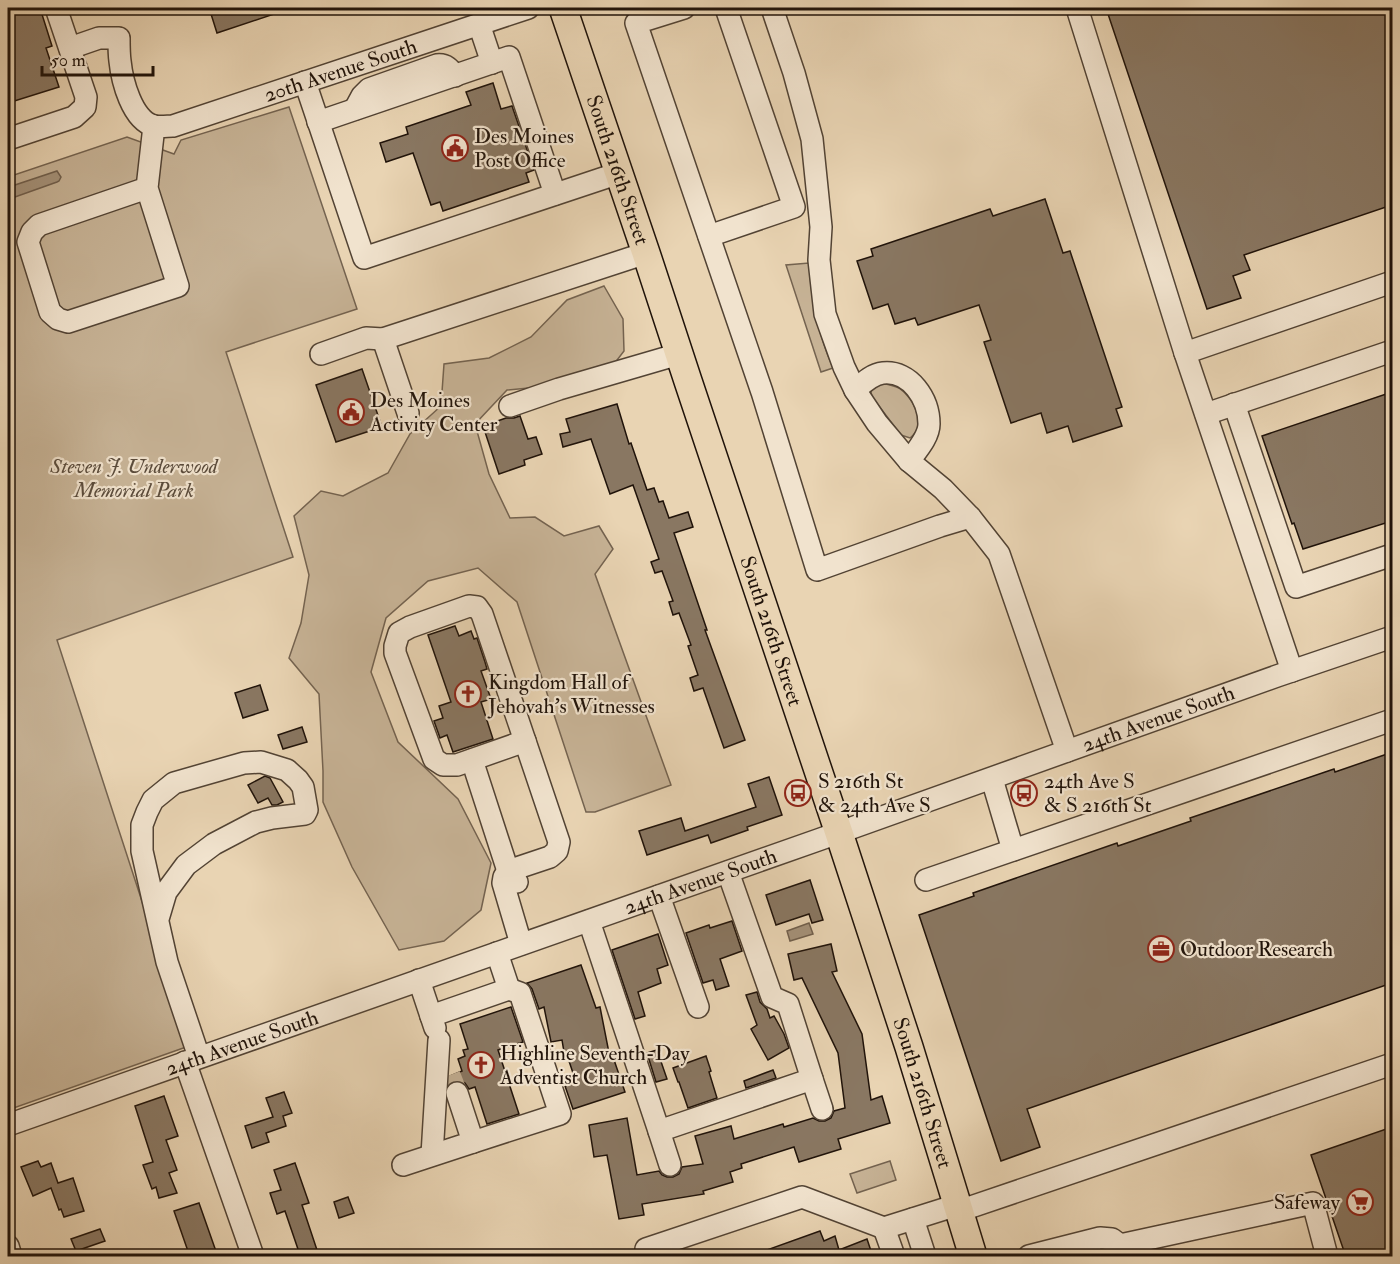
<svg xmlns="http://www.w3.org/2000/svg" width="1400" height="1264" font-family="'IM FELL Double Pica',serif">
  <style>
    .green { fill: #c7b396; stroke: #746350; stroke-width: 1.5 }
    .water { fill: #a5927a; stroke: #705f4d; stroke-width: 1.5 }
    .building { fill: #897762; stroke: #20130a; stroke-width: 1.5 }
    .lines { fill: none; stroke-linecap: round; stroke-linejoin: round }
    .minor-tunnel { stroke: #c1ad91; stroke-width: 21; stroke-dasharray: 21 10; stroke-linecap: butt }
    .minor-casing { stroke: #524334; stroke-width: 24 }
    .major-casing { stroke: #20130a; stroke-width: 30 }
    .minor { stroke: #f1e3ce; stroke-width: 21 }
    .major { stroke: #e9d4b3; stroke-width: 27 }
    .labels { text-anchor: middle; stroke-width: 4.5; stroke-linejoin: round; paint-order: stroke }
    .street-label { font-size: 21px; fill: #20130a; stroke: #f1e3ce }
    .poi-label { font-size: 21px; fill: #20130a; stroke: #f1e3ce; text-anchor: start }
    .park-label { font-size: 21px; font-style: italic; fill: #5a4b3b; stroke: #f1e3ce }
  </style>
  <rect width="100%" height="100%" fill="#e9d4b3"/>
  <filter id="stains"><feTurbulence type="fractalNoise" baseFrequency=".00333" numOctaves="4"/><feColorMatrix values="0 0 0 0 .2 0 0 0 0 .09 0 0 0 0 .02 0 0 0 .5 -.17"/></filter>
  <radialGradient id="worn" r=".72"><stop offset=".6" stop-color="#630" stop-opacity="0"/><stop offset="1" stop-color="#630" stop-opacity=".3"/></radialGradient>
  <g class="green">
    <path d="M289,107L357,309L226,352L293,557L57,640L189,1046L8,1110V177L127,137L174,154L181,140Z"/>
    <path d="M809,263C811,300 818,334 833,368L821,372L786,265Z"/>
    <path d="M604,286L623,319L624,351L601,381L507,390L475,424L489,474L510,518L535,517L564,536L599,526L613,549L595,574L671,785L595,812H586L517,602L478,568L428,581L386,618L371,672L398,742L458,799L491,863L481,910L444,941L399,950L352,867L323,802V771L319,694L289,658L301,623L309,575L294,516L321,491L343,496L388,473L410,434L441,406L444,364L489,358L531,337L567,300Z"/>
    <path d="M880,383C886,384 893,385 899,388C913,398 928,425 910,438L901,435L872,397L871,392L874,386Z"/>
    <path d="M890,1161L896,1180L857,1193L850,1174Z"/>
  </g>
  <g class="water">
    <path d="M57,171L61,177L59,181L57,182L15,197H12L8,192V189L12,186Z"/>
    <path d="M809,923L813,934L790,941L787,931Z"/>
  </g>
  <g class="building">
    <path d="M8,8H40L52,46L46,48L59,87L8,103Z"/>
    <path d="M231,8H286V10L217,33L211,14Z"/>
    <path d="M1106,8H1392V205L1244,255L1250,270L1233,276L1241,298L1207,309Z"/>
    <path d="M493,83L501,109L512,106L534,170L526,173L529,182L443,211L440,202L431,205L413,153L386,162L380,143L408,134L406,127L471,105L466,92Z"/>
    <path d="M1045,199L1063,253L1070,251L1122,407L1116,409L1122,426L1073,442L1068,426L1047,433L1041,413L1011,423L984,342L991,340L979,305L918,325L915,318L895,324L888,304L873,309L857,261L873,256L871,249L990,209L993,216Z"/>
    <path d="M362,369L382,427L336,442L316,385Z"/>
    <path d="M1392,392V521L1303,549L1294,523L1292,524L1262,436Z"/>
    <path d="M617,404L629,444L631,443L647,490L654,488L659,502L663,501L669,518L688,512L693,527L674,533L707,630H705L745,740L724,748L703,688L694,691L690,678L698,675L688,646L691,645L679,613L673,615L669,602L673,601L662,571L655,573L651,562L659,559L633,485L610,494L591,439L563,447L560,434L570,432L566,419Z"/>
    <path d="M520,416L528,439L536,437L542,454L524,460L525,465L499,474L483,426L506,418H514Z"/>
    <path d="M455,626L459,636L471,631L474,639L477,638L485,662L487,669L481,671L491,699L481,702L493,739L453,752L447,735L440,738L434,721L443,718L439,706L451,702L428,635Z"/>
    <path d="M260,685L268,710L243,718L235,693Z"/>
    <path d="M302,727L307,742L283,749L278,735Z"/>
    <path d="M1390,753L1392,760V983L1027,1109L1040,1147L1001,1161L919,915L974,896L973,893L1117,843L1118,846L1191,821L1190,818L1334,769L1335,772Z"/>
    <path d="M265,776L270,778L283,802L277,805H272L268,798L258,803L248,785Z"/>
    <path d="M769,777L782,815L747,827L748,830L711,843L708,835L647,855L639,831L681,818L685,831L756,807L748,784Z"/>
    <path d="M810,880L823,920L812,923L809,914L776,925L766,895Z"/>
    <path d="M732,921L742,951L720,959L729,986L716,990L713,980L703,983L686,933L709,925L710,928Z"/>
    <path d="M658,934L668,965L657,969L661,983L638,992L645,1016L635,1019L612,950Z"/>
    <path d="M831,944L837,971L832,972L862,1034L871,1100L882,1096L890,1123L838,1139L841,1149L799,1162L794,1147L741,1164L742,1168L730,1172L733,1182L703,1191L704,1194L642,1204L644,1215L619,1219L607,1155L594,1157L589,1125L627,1118L637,1175L659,1171L662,1175L667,1177H673L679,1174L682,1167L703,1164L695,1136L731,1126L734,1139L783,1124L784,1127L813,1118L819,1121H825L831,1118L834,1111L845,1108L838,1053L802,978L794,980L788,954Z"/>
    <path d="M581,965L596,1008L600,1007L610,1058L613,1057L625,1092L573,1109L565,1086L576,1082L566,1052H564L562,1040L551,1042L544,1007L539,1009L532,989L527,983Z"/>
    <path d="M757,992L760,1002L767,1009L770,1018L774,1016L784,1034L789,1048L768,1060L751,1029L757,1025L746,995Z"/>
    <path d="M511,1007L523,1042L498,1050L519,1114L487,1124L475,1087L469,1089L465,1083L459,1080L454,1081L449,1083L450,1076L462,1071L458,1059L465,1056L463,1050L468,1049L460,1024Z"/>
    <path d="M657,1050L667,1079L656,1082L647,1053Z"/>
    <path d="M706,1056L711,1071L709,1072L717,1098L688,1108L679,1082H678L673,1068Z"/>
    <path d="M773,1070L776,1078L746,1088L744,1081Z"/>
    <path d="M284,1092L292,1113L283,1116L286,1126L266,1133L269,1142L252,1148L245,1126L273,1117L266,1098Z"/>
    <path d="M164,1096L178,1136L166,1140L177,1170L169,1173L177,1193L159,1198L156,1187L152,1189L143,1165L153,1162L135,1106Z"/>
    <path d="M1392,1127V1257H1346L1311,1155Z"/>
    <path d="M38,1161L41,1167L51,1163L58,1183L73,1178L84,1211L64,1217L61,1209L59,1210L51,1188L33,1196L21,1167Z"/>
    <path d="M295,1163L309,1203L302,1205L317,1250L300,1255L285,1211L277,1214L270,1193L281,1190L274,1170Z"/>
    <path d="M348,1197L354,1213L339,1218L334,1202Z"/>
    <path d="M199,1203L218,1257H190L174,1211Z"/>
    <path d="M100,1229L105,1241L76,1251L71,1239Z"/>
    <path d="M820,1231L824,1241L835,1236L839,1250L867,1239L873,1257H753V1255Z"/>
  </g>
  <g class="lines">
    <path class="minor-tunnel" d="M450,1075L457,1093"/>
    <defs>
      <g id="minor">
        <path d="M684,8L636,23L762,392L817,570L940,526L970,517"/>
        <path d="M772,8L794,73L812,139L821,227L819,260L825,314L844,367L855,390L877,423L909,461L943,489L970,517L999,554L1067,751"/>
        <path d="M1077,8L1185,353"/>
        <path d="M479,24L492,63"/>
        <path id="s1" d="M70,48L99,38H119C119,45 119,54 120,61C122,81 132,120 154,126C160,127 168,126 173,126L528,8"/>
        <path d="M305,82L364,258L619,173"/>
        <path d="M355,109L362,96L369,89L437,65C446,64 450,69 455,76"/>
        <path d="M318,122L509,57L555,194"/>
        <path d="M8,139L74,117L85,107L86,97L56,8"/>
        <path d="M147,188L39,225L32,232L28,242L50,312L58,319L68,322L178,286L147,188L154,126"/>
        <path d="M709,236L794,207L726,8"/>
        <path d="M321,354L366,338L383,339"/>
        <path d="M855,390C863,383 872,374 883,373C910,370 929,399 929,424C929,437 917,450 909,461"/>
        <path d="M1234,404L1296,587L1392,555"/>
        <path d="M510,406L559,389L679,354"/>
        <path d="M408,413L383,339L646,253"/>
        <path d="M1206,414L1392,351"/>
        <path d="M469,606L477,607L482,614L525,741L457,765H443L434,759L395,653V646L399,633L410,627Z"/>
        <path d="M1292,671L1185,353L1392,282"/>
        <path d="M472,760L508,871L513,876L517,882"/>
        <path d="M992,779L1013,850"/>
        <path d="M926,880L1392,720"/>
        <path d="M659,896L698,1007"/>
        <path d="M158,919L166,892L186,865L214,844L256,822L272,818L305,814L307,810L303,787L298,780L287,770L261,762L244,763L174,783L153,800L147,812L142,825V851L167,962L199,1057"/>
        <path d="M589,921L659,1131L812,1079L788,1004L772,997L728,872"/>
        <path d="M521,944L503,883L504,877L508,871L550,857L557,851L559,842L525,741"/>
        <path d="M419,980L435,1028"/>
        <path d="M431,1016L509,989L497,953"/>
        <path d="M185,1062L253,1256"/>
        <path d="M812,1079L822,1109"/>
        <path id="s2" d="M8,1125L818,840L1277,676L1392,637"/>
        <path d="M659,1131L670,1165"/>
        <path d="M473,1142L560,1114L520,993L509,989"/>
        <path d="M432,1155L439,1040"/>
        <path d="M403,1165L473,1142L457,1093"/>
        <path d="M959,1211L1392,1064"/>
        <path d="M913,1219L925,1256"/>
        <path d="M884,1228L894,1256"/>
        <path d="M8,1246L11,1256"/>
        <path d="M646,1249L802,1197L884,1228L957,1205"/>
        <path d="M1029,1256L1100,1238L1112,1239L1120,1245"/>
        <path d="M1123,1256L1120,1245L1313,1203L1327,1256"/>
      </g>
      <g id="major">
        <path id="s3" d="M563,8L646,253L688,381L839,833L909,1047L973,1256"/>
      </g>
    </defs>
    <use href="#minor" class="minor-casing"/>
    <use href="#major" class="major-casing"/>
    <use href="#minor" class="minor"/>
    <use href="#major" class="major"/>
  </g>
  <defs>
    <symbol id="civic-ring" viewBox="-11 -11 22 22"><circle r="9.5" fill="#f1e3ce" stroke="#8f2418" stroke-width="1.5"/><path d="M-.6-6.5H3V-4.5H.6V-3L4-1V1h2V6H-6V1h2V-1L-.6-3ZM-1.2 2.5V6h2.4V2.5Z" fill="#8f2418"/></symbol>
    <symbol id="church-ring" viewBox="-11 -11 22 22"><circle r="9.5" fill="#f1e3ce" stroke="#8f2418" stroke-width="1.5"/><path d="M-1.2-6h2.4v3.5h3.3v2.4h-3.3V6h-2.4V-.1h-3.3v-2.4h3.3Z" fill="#8f2418"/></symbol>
    <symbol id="bus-ring" viewBox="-11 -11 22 22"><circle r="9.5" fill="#f1e3ce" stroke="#8f2418" stroke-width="1.5"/><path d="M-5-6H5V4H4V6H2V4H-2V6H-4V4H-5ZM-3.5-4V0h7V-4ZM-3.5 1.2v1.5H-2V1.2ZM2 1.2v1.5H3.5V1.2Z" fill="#8f2418"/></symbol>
    <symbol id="office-ring" viewBox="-11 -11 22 22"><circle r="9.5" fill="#f1e3ce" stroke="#8f2418" stroke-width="1.5"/><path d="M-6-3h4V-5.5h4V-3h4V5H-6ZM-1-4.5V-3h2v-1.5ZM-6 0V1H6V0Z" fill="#8f2418"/></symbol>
    <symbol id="supermarket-ring" viewBox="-11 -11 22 22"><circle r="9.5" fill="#f1e3ce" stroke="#8f2418" stroke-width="1.5"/><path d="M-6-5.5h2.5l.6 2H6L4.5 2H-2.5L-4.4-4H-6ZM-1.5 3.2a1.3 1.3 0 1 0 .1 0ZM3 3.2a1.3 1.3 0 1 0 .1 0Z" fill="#8f2418"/></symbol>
  </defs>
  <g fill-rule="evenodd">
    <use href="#civic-ring" x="440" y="133" width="30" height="30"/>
    <use href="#civic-ring" x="336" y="397" width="30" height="30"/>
    <use href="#church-ring" x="453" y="679" width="30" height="30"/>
    <use href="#bus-ring" x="783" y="778" width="30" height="30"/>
    <use href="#bus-ring" x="1009" y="778" width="30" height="30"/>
    <use href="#office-ring" x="1146" y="934" width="30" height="30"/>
    <use href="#church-ring" x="466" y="1050" width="30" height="30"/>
    <use href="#supermarket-ring" x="1345" y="1187" width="30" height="30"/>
  </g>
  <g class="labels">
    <g class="street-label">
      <text dy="7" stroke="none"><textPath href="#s1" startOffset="346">20th Avenue South</textPath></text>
      <text dy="7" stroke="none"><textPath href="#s3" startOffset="171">South 216th Street</textPath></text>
      <text dy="7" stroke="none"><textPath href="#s3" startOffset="657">South 216th Street</textPath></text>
      <text dy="7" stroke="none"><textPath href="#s2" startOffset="1220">24th Avenue South</textPath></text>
      <text dy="7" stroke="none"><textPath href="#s2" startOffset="734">24th Avenue South</textPath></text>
      <text dy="7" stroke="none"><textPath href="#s2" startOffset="248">24th Avenue South</textPath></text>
      <text dy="7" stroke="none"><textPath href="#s3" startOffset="1143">South 216th Street</textPath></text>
    </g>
    <g class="poi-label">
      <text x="474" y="143">Des Moines<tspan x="474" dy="24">Post Office</tspan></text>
      <text x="370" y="407">Des Moines<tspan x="370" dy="24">Activity Center</tspan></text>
      <text x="488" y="689">Kingdom Hall of<tspan x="488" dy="24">Jehovah's Witnesses</tspan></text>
      <text x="818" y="788">S 216th St<tspan x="818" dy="24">&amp; 24th Ave S</tspan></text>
      <text x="1044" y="788">24th Ave S<tspan x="1044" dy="24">&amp; S 216th St</tspan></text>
      <text x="1180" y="956">Outdoor Research</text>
      <text x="500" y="1060">Highline Seventh-Day<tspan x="500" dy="24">Adventist Church</tspan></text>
      <text x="1340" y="1209" text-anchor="end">Safeway</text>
    </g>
    <g class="park-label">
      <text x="134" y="473">Steven J. Underwood<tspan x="134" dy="24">Memorial Park</tspan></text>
    </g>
  </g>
  <rect width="1400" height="1264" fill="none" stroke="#e9d4b3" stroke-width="30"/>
  <rect x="9" y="9" width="1382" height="1246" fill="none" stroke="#20130a" stroke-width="3"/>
  <rect x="15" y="15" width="1370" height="1234" fill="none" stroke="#20130a" stroke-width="1.5"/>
  <path d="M42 66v9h111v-9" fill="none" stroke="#20130a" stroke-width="3"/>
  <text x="51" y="66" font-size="18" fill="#20130a" stroke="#f1e3ce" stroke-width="4.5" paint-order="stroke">50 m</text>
  <rect width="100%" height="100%" filter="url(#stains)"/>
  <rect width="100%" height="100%" fill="url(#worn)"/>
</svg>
